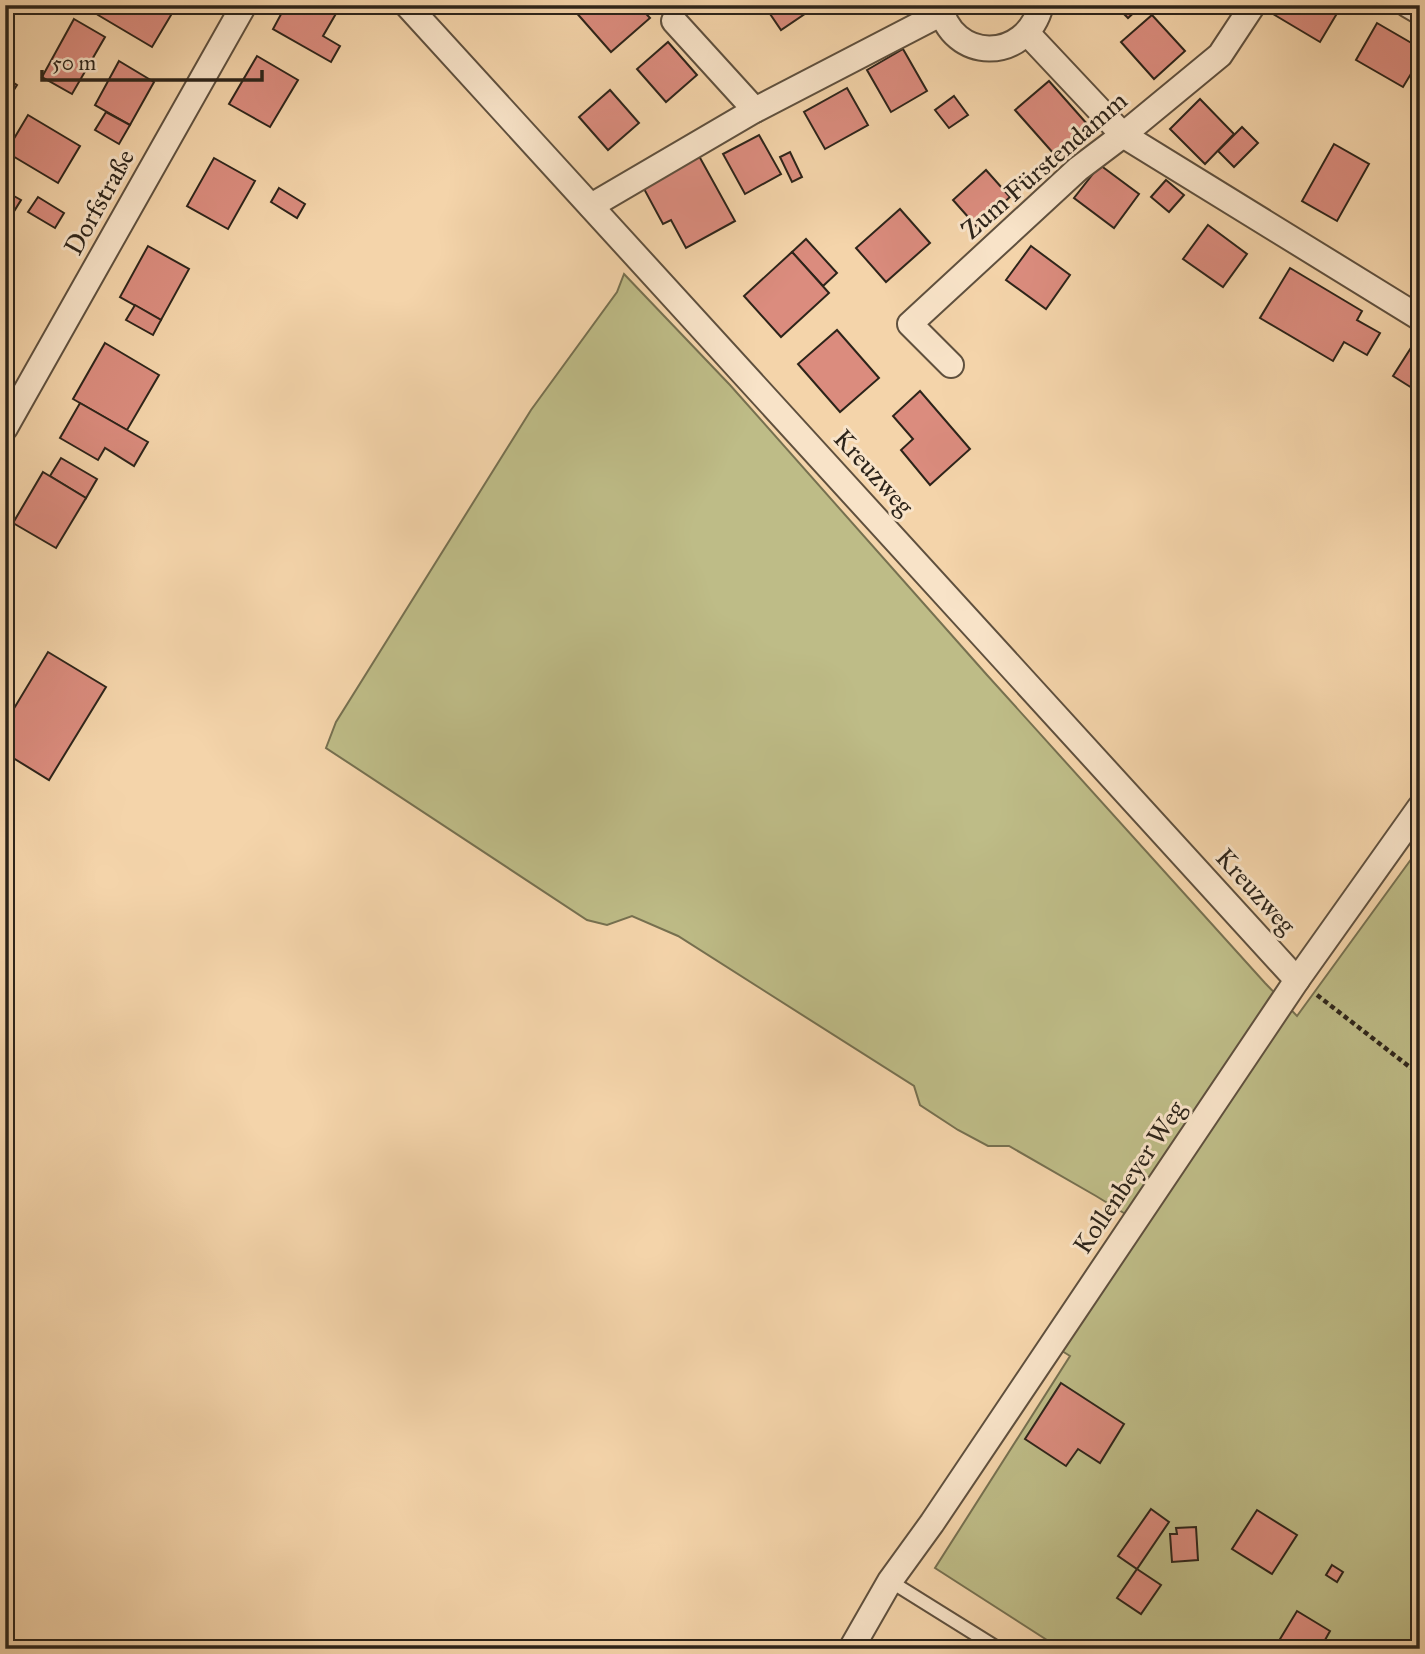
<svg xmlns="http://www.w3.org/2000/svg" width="1425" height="1654" font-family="'IM FELL Great Primer',serif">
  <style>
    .green { fill: #bebc87; stroke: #767050; stroke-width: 2 }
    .building { fill: #db8c7e; stroke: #2d241a; stroke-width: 2 }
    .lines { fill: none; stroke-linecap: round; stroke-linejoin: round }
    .service-casing { stroke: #5f503e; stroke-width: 16 }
    .minor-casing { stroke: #5f503e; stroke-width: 28 }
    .path { stroke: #2d241a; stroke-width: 4.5; stroke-dasharray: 5 3.5; stroke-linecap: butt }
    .service { stroke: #f8e3c8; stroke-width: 12 }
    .minor { stroke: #f8e3c8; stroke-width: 24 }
    .labels { text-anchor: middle; stroke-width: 6; stroke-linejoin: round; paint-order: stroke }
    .street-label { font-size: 26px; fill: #2d241a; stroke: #f8e3c8 }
  </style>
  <rect width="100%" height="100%" fill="#f4d4aa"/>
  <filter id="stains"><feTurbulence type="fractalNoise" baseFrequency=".00286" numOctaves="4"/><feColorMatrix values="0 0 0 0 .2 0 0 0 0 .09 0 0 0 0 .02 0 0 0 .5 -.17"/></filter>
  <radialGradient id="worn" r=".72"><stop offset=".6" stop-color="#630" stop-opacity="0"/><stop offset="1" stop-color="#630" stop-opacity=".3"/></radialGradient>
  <path class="green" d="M624,274L730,385L987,675L1265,983L1297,1016L1420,847V1649H1061L935,1568L1070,1356L1043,1339L1127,1215L1096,1196L1009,1146H988L958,1130L920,1105L914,1086L678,936L632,916L607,925L587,920L326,748L336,722L531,410L617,292Z"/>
  <g class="building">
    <path d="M104,5H177L152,47L98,15Z"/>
    <path d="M286,5H341L323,36L340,46L331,62L273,29Z"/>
    <path d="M580,5H638L650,18L611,52L574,10Z"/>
    <path d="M764,5H818L781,30Z"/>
    <path d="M1115,5H1136L1139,8L1128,18Z"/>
    <path d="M1279,5H1342L1320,42L1273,14Z"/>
    <path d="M1152,15L1185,51L1154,79L1121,42Z"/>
    <path d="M74,19L105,37L72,94L42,77Z"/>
    <path d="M1377,23L1420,48V59L1403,87L1356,60Z"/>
    <path d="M668,42L697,75L666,102L637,69Z"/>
    <path d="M903,49L927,91L891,112L867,70Z"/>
    <path d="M257,56L298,80L270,127L229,104Z"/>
    <path d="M119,61L154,82L130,125L95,105Z"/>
    <path d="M5,77L17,85L5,104Z"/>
    <path d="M1049,81L1088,125L1054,154L1015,110Z"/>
    <path d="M847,88L868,125L825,149L804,112Z"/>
    <path d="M610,90L639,123L608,150L579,117Z"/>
    <path d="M954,96L968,115L949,128L935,110Z"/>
    <path d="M1200,99L1234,134L1205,164L1170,129Z"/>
    <path d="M106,112L130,125L119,144L95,130Z"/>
    <path d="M28,115L80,146L58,183L6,152Z"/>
    <path d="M1242,127L1258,143L1234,167L1218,151Z"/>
    <path d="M759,135L781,174L745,194L723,154Z"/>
    <path d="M1334,144L1369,164L1337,221L1302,201Z"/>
    <path d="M790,152L802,177L792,182L780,157Z"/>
    <path d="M699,156L735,221L686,248L671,220L663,224L643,187Z"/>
    <path d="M214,158L255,181L228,229L187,206Z"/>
    <path d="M1100,165L1139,194L1114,228L1074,198Z"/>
    <path d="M986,170L1010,197L977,227L953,200Z"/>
    <path d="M1166,180L1184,195L1169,212L1151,197Z"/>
    <path d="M279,188L305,204L297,218L271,202Z"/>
    <path d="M5,191L21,200L5,226Z"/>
    <path d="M38,197L64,213L55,228L28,212Z"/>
    <path d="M900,209L930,243L886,282L856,248Z"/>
    <path d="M1208,225L1247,254L1223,287L1183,259Z"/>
    <path d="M806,239L837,273L823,286L792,252Z"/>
    <path d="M148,246L189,269L161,320L120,297Z"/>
    <path d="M1031,246L1070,275L1046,309L1006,280Z"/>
    <path d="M792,252L829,293L781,337L744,296Z"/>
    <path d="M1290,268L1362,311L1357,320L1380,333L1367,355L1344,342L1333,361L1260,318Z"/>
    <path d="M135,305L161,320L153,335L126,320Z"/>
    <path d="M837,330L879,378L840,412L798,364Z"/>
    <path d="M1416,340L1420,343V393L1393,376Z"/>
    <path d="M105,343L159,375L127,430L73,399Z"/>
    <path d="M920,391L970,449L930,485L901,450L913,439L893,416Z"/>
    <path d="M80,403L148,442L134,466L105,448L98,460L60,438Z"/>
    <path d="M61,458L97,479L86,498L50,476Z"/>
    <path d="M43,472L86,498L56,548L13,523Z"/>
    <path d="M48,652L106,687L49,780L5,753V719L7,720Z"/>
    <path d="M1061,1383L1124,1424L1100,1463L1078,1449L1066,1466L1025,1439Z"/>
    <path d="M1151,1509L1169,1522L1137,1569L1118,1556Z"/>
    <path d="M1257,1510L1297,1535L1272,1574L1232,1549Z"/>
    <path d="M1196,1527L1198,1560L1172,1562L1170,1534H1177L1176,1528Z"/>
    <path d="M1332,1565L1343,1572L1337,1582L1326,1575Z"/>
    <path d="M1137,1569L1161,1585L1141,1614L1117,1598Z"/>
    <path d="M1297,1611L1330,1631L1320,1649H1274Z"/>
  </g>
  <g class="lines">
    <defs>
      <path id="service" d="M890,1581L999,1649"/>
      <g id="minor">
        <path d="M407,5L1297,980"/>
        <path d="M940,5C951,62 1026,64 1041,5"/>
        <path d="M1408,5L1420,12"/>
        <path d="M674,21L755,110"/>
        <path d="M1028,34L1123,135L1420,318"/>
        <path d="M591,206L755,110L942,13"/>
        <path d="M951,365L910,324L1078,169L1123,135L1220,55L1253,5"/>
        <path d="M5,428L244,5"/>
        <path d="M851,1649L890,1581L932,1523L1297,980L1420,807"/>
      </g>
    </defs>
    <use href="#service" class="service-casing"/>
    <use href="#minor" class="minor-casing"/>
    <path class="path" d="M1317,995L1420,1075"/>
    <use href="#service" class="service"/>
    <use href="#minor" class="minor"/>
  </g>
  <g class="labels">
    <g class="street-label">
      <text transform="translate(1044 165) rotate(-41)" y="9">Zum Fürstendamm</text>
      <text transform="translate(99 202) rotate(-61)" y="9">Dorfstraße</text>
      <text transform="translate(874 472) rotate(48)" y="9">Kreuzweg</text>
      <text transform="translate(1256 891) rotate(48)" y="9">Kreuzweg</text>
      <text transform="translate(1129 1177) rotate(-56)" y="9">Kollenbeyer Weg</text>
    </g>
  </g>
  <rect width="1425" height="1654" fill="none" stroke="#f4d4aa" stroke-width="28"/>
  <rect x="7" y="7" width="1411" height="1640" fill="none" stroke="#2d241a" stroke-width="3.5"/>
  <rect x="14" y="14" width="1397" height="1626" fill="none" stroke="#2d241a" stroke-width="2"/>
  <path d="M42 70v10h220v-10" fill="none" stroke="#2d241a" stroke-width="3.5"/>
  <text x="52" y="70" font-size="21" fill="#2d241a" stroke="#f8e3c8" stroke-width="5" paint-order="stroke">50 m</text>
  <rect width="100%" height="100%" filter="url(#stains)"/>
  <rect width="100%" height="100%" fill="url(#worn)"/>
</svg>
